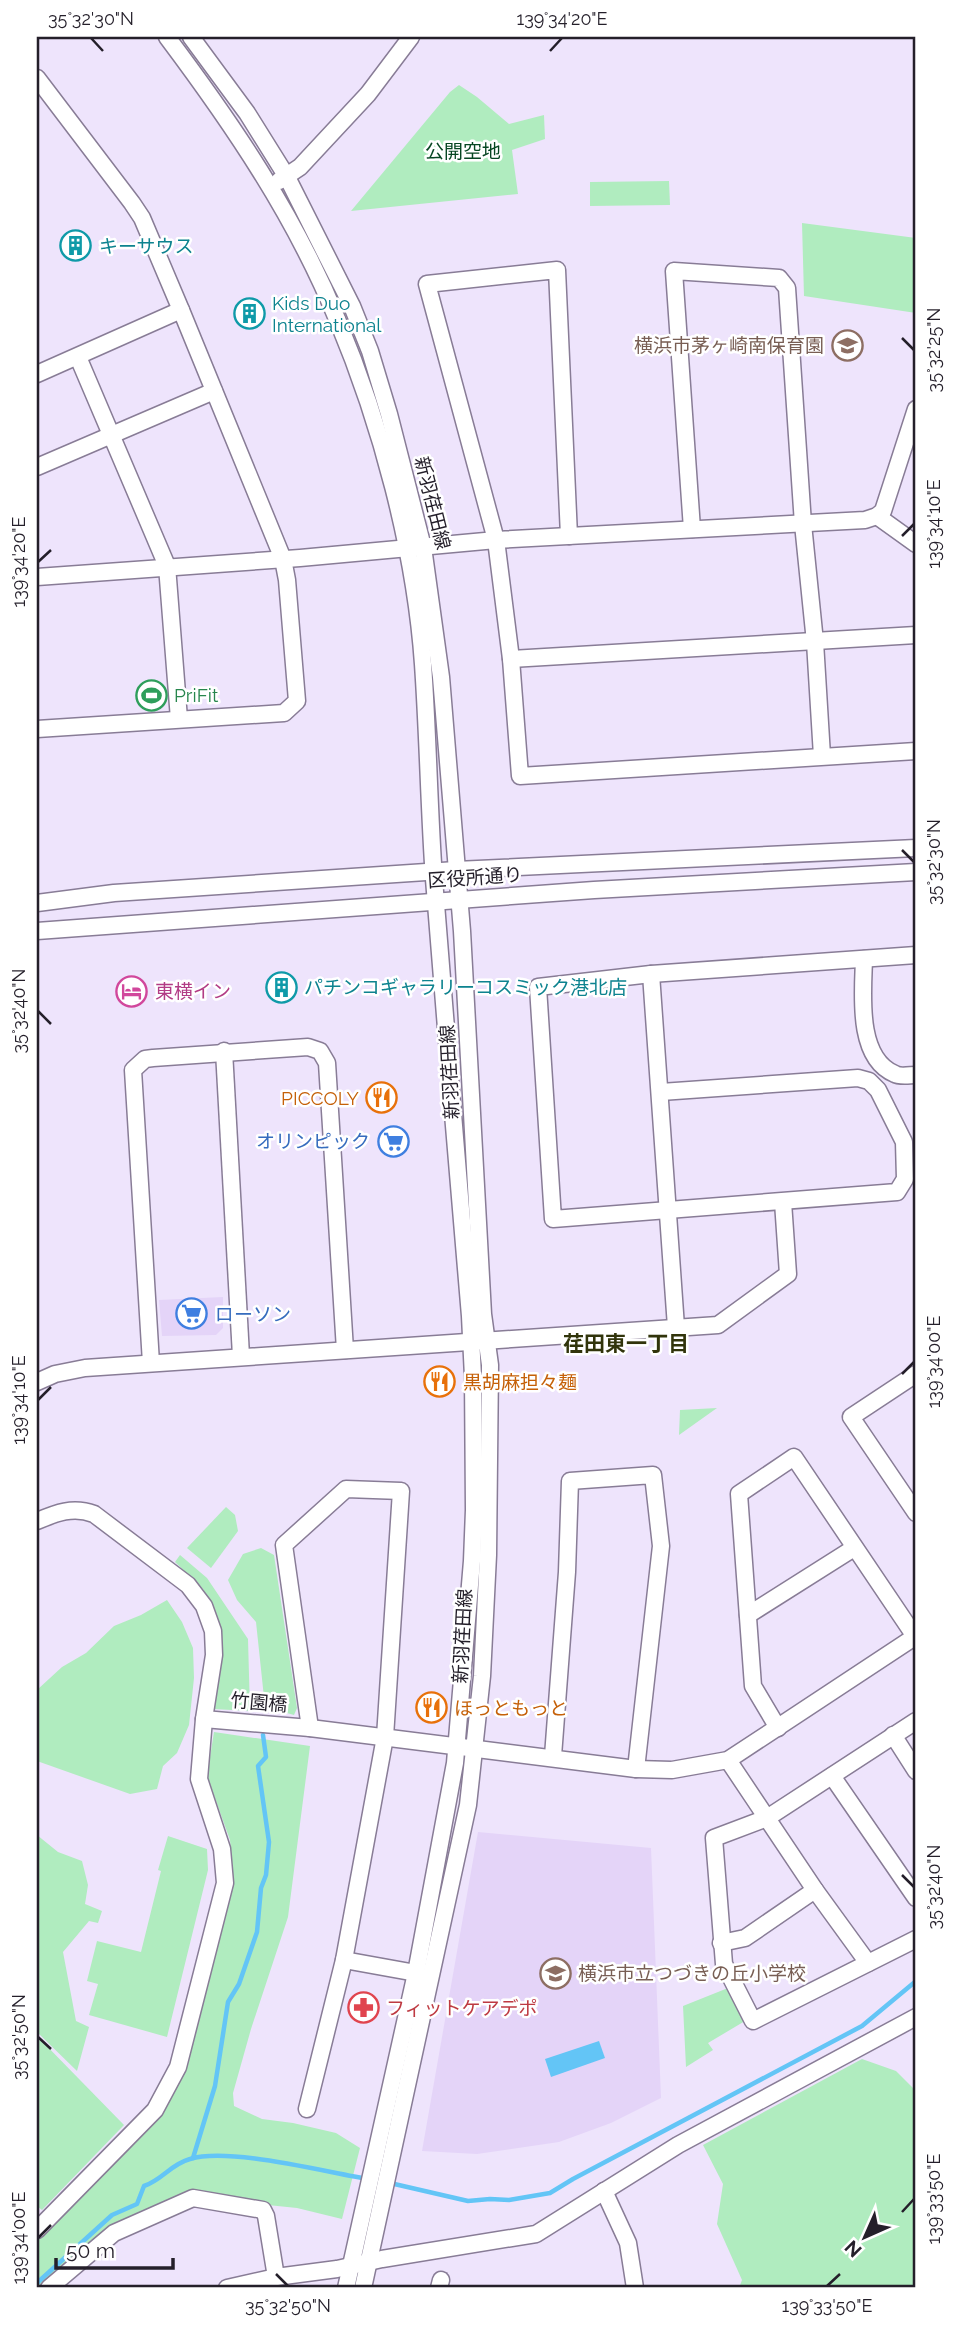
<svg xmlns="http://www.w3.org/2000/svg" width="953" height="2325" font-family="Raleway,'Noto Sans JP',sans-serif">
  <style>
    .built { fill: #e4d4f8 }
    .green { fill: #b0ecbf }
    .water { fill: #63c5f6 }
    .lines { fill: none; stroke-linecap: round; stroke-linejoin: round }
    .stream { stroke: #63c5f6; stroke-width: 4.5 }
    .minor-casing { stroke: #887c96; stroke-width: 19 }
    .minor { stroke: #fff; stroke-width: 16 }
    .ticks { fill: none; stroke: #241f2a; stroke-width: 2.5 }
    .labels { text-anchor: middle; stroke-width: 5; stroke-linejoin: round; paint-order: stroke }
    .park-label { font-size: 19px; fill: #064622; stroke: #fff }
    .culture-label { font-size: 19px; fill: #0d838f; stroke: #fff; text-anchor: start }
    .education-label { font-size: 19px; fill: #785e54; stroke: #fff; text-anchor: end }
    .street-label { font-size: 19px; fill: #241f2a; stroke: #fff }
    .leisure-label { font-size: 19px; fill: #27864d; stroke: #fff; text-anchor: start }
    .hotel-label { font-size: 19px; fill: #b23c85; stroke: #fff; text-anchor: start }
    .food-label { font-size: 19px; fill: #c56008; stroke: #fff; text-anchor: start }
    .shop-label { font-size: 19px; fill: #366cbe; stroke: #fff; text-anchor: end }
    .health-label { font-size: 19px; fill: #be3a42; stroke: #fff; text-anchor: start }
    .neighbourhood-label { font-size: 21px; font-weight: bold; fill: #31340b; stroke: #fff }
    .neatline { fill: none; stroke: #241f2a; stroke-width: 2.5 }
    .ticks-label { font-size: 18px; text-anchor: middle; fill: #241f2a }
  </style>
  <rect width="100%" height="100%" fill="#eee4fc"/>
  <g class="built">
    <path d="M223,1297V1328L216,1335L162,1336L159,1300Z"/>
    <path d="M478,1832L651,1848L661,2098L611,2123L559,2142L477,2154L422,2151Z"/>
  </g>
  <g class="green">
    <path d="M459,85L477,97L509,124L544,115L545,139L512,150L518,194L351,211L450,92Z"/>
    <path d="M669,181L670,205L590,206V182Z"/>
    <path d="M802,223L916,238V313L804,296Z"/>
    <path d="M717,1408L679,1435L680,1410Z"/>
    <path d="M226,1507L235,1515L238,1531L211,1568L187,1548Z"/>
    <path d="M261,1548L274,1555L297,1708L294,1715L265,1707L256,1622L237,1600L228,1580L243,1554Z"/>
    <path d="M180,1555L207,1578L248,1639L250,1711L213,1709L223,1654L217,1620L203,1589L175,1562Z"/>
    <path d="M167,1600L182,1622L193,1648L194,1678L189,1725L177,1753L163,1766L157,1789L130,1794L37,1761V1690L62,1667L86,1653L114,1626L141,1615Z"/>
    <path d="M214,1732L310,1746L288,1917L251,2029L233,2093L234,2106L262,2119L293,2123L336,2133L360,2148L342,2219L297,2208L258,2204L212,2195L118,2221L37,2288V2237L137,2133L184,2062L233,1876L230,1840L207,1776Z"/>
    <path d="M37,1835L58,1852L82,1861L88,1885L85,1904L102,1911L98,1923L89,1921L63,1952L76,2021L89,2027L77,2071L37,2032Z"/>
    <path d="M168,1836L207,1849L208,1870L167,2037L89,2015L98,1984L87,1981L97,1941L141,1952L161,1871L158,1870Z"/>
    <path d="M728,1988L745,2021L708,2043L713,2050L686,2067L683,2006Z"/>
    <path d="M37,2036L124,2125L42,2210L37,2206Z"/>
    <path d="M862,2059L896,2071L916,2091V2288H739L742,2280L717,2224L723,2184L703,2145Z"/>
  </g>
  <path class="water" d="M599,2041L605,2058L551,2077L545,2059Z"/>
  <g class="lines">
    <g class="stream">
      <path d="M193,2158L215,2086L228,2002L239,1984L257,1932L261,1888L266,1875L269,1842L258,1766L266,1757L263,1735"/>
      <path d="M390,2183L468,2201L490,2199L509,2200L550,2193L573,2179L862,2026L916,1981"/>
      <path d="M37,2283L112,2215L137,2204L144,2186C162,2180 171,2164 190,2159C229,2147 325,2172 368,2179"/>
    </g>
    <defs>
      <g id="minor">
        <path d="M167,37C233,125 295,216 337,319C381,424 415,550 423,664C428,736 429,808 434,879C445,1025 458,1170 470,1316L473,1377L474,1510L472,1561L455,1763L416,1973L346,2288"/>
        <path d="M191,37L247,113L287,177L352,306L370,351L389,414L423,547L441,677L462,931L483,1314L490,1365L488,1555L482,1676L468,1805L363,2288"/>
        <path d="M37,78L132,203L142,218L181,310L283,559L287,580L297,701L284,713L37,729"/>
        <path d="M279,181L300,167L368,94L411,37"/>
        <path d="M78,357L167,566L179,719"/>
        <path d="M37,374L181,310"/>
        <path d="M37,467L214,391"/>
        <path d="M877,516L916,544"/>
        <path d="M692,529L674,271L779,278L787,288L803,524L815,642L822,756"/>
        <path d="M569,536L557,270L427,284L496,540L511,659L520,776L916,751"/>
        <path d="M37,577L300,558L496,540L865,520L877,516L883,511L916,409"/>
        <path d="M511,659L916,635"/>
        <path d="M37,903L114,893L456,870L916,848"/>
        <path d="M37,931L594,890L916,872"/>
        <path d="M864,959C863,993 856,1058 895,1074C900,1077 910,1075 916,1075"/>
        <path d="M651,974L676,1327"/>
        <path d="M224,1051L241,1356"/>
        <path d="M661,1092L858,1078L869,1081L878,1090L904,1142L905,1179L897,1192L553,1219L538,987L651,974L916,955"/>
        <path d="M151,1363L133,1070L145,1059L153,1058L308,1047L320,1051L327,1063L345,1350"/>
        <path d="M916,1374L851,1417L916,1513"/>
        <path d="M37,1382L55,1374L85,1368L718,1325L788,1274L783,1202"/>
        <path d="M37,1521C56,1513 73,1506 94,1514L188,1585L204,1606L213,1631L214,1655L204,1719L199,1779L222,1849L225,1883L178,2067L155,2110L37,2230"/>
        <path d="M748,1615L854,1548"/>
        <path d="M204,1719L310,1728L636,1769L672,1770L728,1760L916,1636"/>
        <path d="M916,1721L767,1818L714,1838L724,1964L753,2021L916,1939"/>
        <path d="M778,1728L753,1686L739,1494L794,1457L916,1638"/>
        <path d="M893,1735L916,1771"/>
        <path d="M553,1756L567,1572L570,1481L653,1475L661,1546L636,1769"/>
        <path d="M728,1760L815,1890L868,1963"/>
        <path d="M832,1776L916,1898"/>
        <path d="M721,1943L745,1938L815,1890"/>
        <path d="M344,1960L416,1973"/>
        <path d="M307,2109L344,1960L385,1737L401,1491L346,1489L284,1545L310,1728"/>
        <path d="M604,2191L628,2243L635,2288"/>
        <path d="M49,2288L114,2233L193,2198L263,2210L266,2216L276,2277"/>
        <path d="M227,2288L276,2277L337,2269L382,2259L536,2234L678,2145L916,2017"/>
        <path d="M439,2288L441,2280"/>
      </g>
    </defs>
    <use href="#minor" class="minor-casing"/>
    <use href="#minor" class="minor"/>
  </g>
  <path class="ticks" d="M91,38L103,51M550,51L562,38M902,338L914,350M902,536L914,524M38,562L51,550M902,850L914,862M38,1011L51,1024M902,1374L914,1362M38,1400L51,1387M902,1875L914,1887M38,2037L51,2049M902,2212L914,2199M38,2238L51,2225M276,2274L288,2286M827,2286L840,2274"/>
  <defs>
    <symbol id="building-ring" viewBox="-11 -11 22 22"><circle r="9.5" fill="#fff" stroke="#0f9aa8" stroke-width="1.5"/><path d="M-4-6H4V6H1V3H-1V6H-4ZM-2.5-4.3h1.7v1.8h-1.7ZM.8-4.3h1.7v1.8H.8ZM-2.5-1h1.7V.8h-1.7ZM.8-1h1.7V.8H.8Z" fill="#0f9aa8"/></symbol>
    <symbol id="school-ring" viewBox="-11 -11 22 22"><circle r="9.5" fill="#fff" stroke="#8d6e63" stroke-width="1.5"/><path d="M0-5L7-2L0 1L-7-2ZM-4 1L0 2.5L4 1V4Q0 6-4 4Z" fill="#8d6e63"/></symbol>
    <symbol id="stadium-ring" viewBox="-11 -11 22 22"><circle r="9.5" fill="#fff" stroke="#2e9e5b" stroke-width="1.5"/><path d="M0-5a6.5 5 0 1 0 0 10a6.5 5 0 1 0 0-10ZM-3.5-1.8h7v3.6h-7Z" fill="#2e9e5b"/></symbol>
    <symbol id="hotel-ring" viewBox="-11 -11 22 22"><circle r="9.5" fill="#fff" stroke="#d1479c" stroke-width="1.5"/><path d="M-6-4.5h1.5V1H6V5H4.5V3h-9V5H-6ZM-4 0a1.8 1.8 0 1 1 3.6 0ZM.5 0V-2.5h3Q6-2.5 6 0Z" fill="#d1479c"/></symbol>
    <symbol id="restaurant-ring" viewBox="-11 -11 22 22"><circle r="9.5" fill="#fff" stroke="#e8710a" stroke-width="1.5"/><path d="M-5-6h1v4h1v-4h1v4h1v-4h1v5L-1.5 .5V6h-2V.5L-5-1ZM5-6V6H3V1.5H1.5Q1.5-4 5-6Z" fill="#e8710a"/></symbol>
    <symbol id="supermarket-ring" viewBox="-11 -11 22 22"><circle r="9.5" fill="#fff" stroke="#3f7fe0" stroke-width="1.5"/><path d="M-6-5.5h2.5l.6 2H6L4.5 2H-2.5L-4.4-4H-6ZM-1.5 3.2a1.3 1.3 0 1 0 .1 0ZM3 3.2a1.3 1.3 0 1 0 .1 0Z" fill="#3f7fe0"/></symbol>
    <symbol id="pharmacy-ring" viewBox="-11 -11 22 22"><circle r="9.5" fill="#fff" stroke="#e0444e" stroke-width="1.5"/><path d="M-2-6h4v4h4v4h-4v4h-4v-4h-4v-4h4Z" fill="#e0444e"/></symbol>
  </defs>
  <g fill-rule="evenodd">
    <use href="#building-ring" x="58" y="228" width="35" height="35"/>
    <use href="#building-ring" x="232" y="296" width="35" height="35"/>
    <use href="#school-ring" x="830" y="328" width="35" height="35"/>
    <use href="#stadium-ring" x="134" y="678" width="35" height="35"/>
    <use href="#building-ring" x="264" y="970" width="35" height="35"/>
    <use href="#hotel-ring" x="114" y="974" width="35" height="35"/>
    <use href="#restaurant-ring" x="364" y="1080" width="35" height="35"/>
    <use href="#supermarket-ring" x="376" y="1124" width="35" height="35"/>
    <use href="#supermarket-ring" x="174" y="1296" width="35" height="35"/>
    <use href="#restaurant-ring" x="422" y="1364" width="35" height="35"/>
    <use href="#restaurant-ring" x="414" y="1690" width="35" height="35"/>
    <use href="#school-ring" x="538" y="1956" width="35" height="35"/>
    <use href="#pharmacy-ring" x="346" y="1990" width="35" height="35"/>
  </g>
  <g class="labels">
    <g class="park-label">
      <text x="463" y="158">公開空地</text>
    </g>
    <g class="culture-label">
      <text x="99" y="253">キーサウス</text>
      <text x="272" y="310">Kids Duo<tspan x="272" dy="22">International</tspan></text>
      <text x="304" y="994">パチンコギャラリーコスミック港北店</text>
    </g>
    <g class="education-label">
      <text x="824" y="352">横浜市茅ヶ崎南保育園</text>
      <text x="578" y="1980" text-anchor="start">横浜市立つづきの丘小学校</text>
    </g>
    <g class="street-label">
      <text transform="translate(433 503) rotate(76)" y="7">新羽荏田線</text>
      <text transform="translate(475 877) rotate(-4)" y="7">区役所通り</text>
      <text transform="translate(449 1072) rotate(-93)" y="7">新羽荏田線</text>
      <text transform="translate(462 1636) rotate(-87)" y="7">新羽荏田線</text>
      <text transform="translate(259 1702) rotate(5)" y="7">竹園橋</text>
    </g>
    <g class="leisure-label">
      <text x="174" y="702">PriFit</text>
    </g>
    <g class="hotel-label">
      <text x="155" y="998">東横イン</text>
    </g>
    <g class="food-label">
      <text x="359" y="1105" text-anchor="end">PICCOLY</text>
      <text x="463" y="1389">黒胡麻担々麺</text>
      <text x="454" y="1715">ほっともっと</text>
    </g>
    <g class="shop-label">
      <text x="370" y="1148">オリンピック</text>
      <text x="215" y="1321" text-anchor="start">ローソン</text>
    </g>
    <g class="health-label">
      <text x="386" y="2015">フィットケアデポ</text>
    </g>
    <g class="neighbourhood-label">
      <text x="626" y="1351">荏田東一丁目</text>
    </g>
  </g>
  <rect width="953" height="2325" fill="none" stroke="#ffffff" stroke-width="77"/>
  <g transform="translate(865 2237) rotate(225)" stroke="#ffffff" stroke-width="5" paint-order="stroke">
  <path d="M0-5L12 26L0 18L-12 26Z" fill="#241f2a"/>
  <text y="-10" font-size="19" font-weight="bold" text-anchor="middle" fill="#241f2a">N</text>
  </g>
  <path d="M56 2258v10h117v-10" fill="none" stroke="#241f2a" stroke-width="3.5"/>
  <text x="66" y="2258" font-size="21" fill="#241f2a" stroke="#ffffff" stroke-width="5" paint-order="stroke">50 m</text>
  <rect x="38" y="38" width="876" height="2248" class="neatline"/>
  <g class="ticks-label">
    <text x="91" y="25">35°32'30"N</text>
    <text x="562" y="25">139°34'20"E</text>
    <text transform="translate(934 350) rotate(-90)" y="6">35°32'25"N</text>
    <text transform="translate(934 524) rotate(-90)" y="6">139°34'10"E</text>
    <text transform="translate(19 562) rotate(-90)" y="6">139°34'20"E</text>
    <text transform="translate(934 862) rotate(-90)" y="6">35°32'30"N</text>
    <text transform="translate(19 1011) rotate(-90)" y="6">35°32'40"N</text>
    <text transform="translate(934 1362) rotate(-90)" y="6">139°34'00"E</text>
    <text transform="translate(19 1400) rotate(-90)" y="6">139°34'10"E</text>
    <text transform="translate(934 1887) rotate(-90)" y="6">35°32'40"N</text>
    <text transform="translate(19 2037) rotate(-90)" y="6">35°32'50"N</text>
    <text transform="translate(934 2199) rotate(-90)" y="6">139°33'50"E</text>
    <text transform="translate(19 2238) rotate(-90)" y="6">139°34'00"E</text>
    <text x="288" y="2312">35°32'50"N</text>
    <text x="827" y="2312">139°33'50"E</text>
  </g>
</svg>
